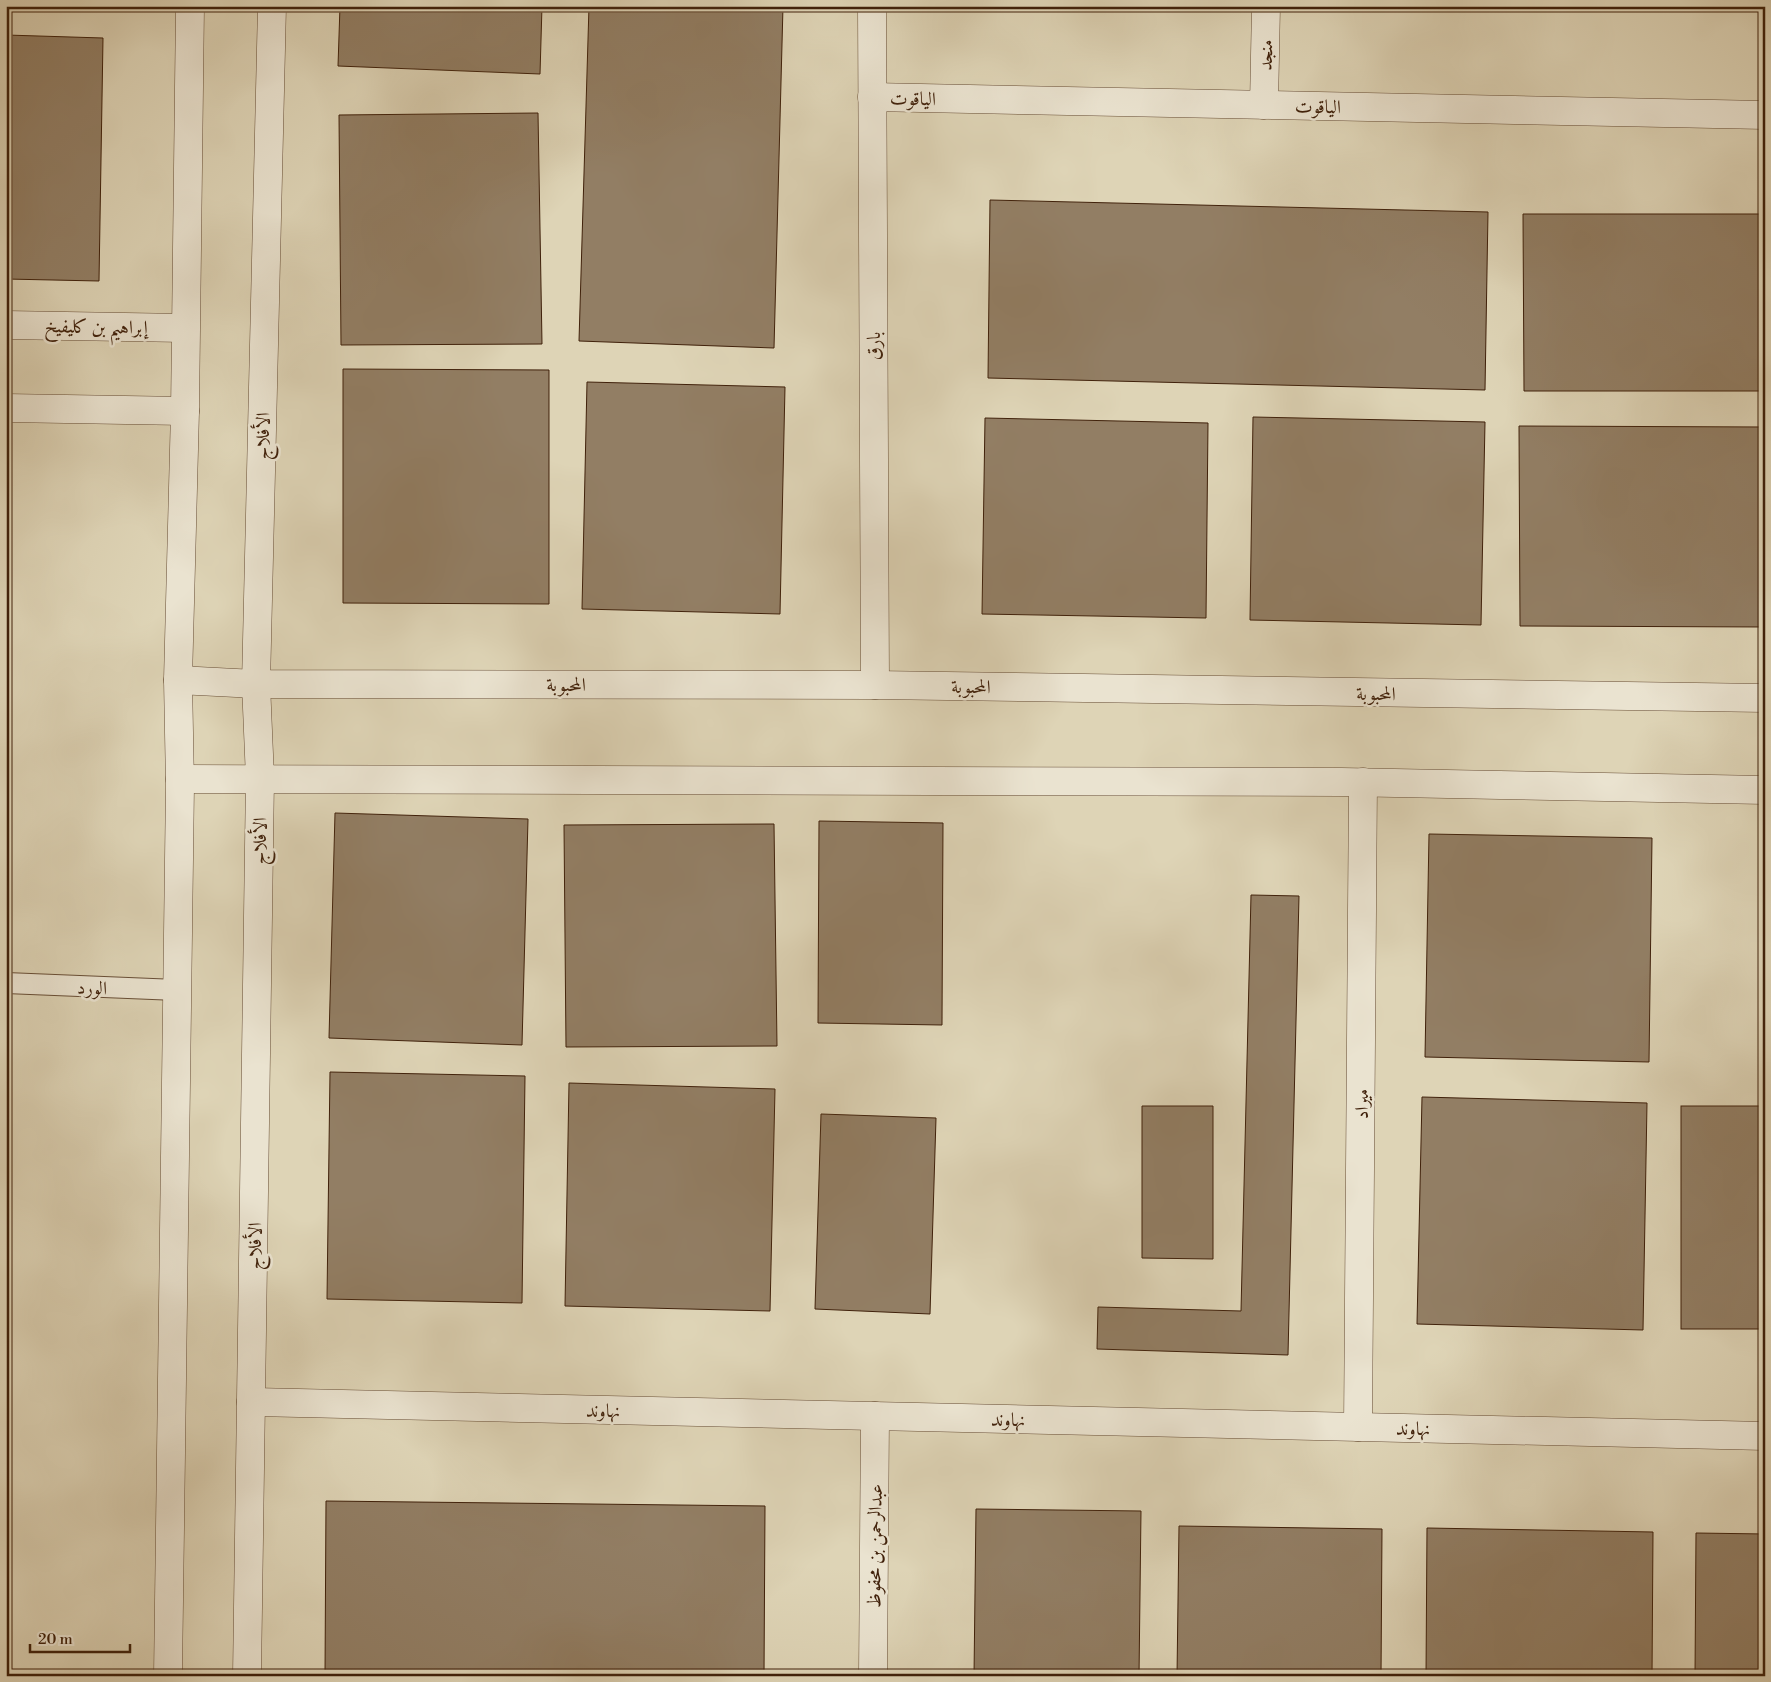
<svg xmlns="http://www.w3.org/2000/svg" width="1771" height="1682" font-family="'Libre Bodoni',Amiri,serif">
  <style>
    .building { fill: #927e64; stroke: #40210b }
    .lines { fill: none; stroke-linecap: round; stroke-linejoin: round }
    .service-casing { stroke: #684e36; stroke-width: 22 }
    .minor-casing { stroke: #684e36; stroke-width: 29 }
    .tertiary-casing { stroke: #684e36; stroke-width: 29 }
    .service { stroke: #eae3d0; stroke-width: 20 }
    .minor { stroke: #eae3d0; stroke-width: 28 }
    .tertiary { stroke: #eae3d0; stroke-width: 28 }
    .labels { text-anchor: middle; stroke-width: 5; stroke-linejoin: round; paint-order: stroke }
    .street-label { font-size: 19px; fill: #40210b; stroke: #eae3d0 }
  </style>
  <rect width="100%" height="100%" fill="#ded4b6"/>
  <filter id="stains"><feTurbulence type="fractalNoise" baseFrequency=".004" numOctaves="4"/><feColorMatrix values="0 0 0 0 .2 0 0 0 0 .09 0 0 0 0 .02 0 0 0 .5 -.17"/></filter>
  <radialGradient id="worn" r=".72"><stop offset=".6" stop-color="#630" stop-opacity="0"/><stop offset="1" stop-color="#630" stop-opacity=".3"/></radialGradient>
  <g class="building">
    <path d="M340,6H542L540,74L338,66Z"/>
    <path d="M589,6H783L774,348L579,341Z"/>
    <path d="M6,35L103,38L99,281L6,279Z"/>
    <path d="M538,113L542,344L341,345L339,115Z"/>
    <path d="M990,200L1488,212L1485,390L988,378Z"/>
    <path d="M1523,214H1765V391H1524Z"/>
    <path d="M343,369L549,370V604L343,603Z"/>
    <path d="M587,382L785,387L780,614L582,609Z"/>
    <path d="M1253,417L1485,422L1481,625L1250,620Z"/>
    <path d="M985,418L1208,423L1206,618L982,614Z"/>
    <path d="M1519,426L1765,427V627L1520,626Z"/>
    <path d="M335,813L528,819L522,1045L329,1038Z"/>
    <path d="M819,821L943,823L942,1025L818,1023Z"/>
    <path d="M774,824L777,1046L566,1047L564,825Z"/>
    <path d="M1429,834L1652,838L1649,1062L1425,1057Z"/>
    <path d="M1251,895L1299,896L1288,1355L1097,1349L1098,1307L1241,1311Z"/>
    <path d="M330,1072L525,1076L522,1303L327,1299Z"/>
    <path d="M569,1083L775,1089L770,1311L565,1306Z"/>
    <path d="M1422,1097L1647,1103L1643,1330L1417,1324Z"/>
    <path d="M1142,1106H1213V1259L1142,1258Z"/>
    <rect x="1681" y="1106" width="84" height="223"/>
    <path d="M821,1114L936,1118L930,1314L815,1309Z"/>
    <path d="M326,1501L765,1506L764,1676H325Z"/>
    <path d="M976,1509L1141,1511L1139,1676H974Z"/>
    <path d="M1179,1526L1382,1529L1381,1676H1177Z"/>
    <path d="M1427,1528L1653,1532L1652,1676H1426Z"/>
    <path d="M1696,1533L1765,1534V1676H1695Z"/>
  </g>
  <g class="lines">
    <defs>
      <path id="service" d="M6,983L177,990"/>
      <g id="minor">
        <path d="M872,6L875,685"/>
        <path d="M872,97L1765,115"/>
        <path d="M1264,105L1266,6"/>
        <path d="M6,325L185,328"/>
        <path d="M6,408L185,411"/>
        <path d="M178,680L256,684L875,685L1765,698"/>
        <path d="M180,779L1342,782L1765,790"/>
        <path d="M251,1402L1765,1436"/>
        <path d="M1358,1427L1363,782"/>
        <path d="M873,1676L875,1416"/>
      </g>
      <g id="tertiary">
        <path d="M168,1676L180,785L178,680L185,411L190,6"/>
        <path d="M247,1676L260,778L256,684L272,6"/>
      </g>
    </defs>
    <use href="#service" class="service-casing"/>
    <use href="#minor" class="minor-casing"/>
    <use href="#tertiary" class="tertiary-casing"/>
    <use href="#service" class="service"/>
    <use href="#minor" class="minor"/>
    <use href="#tertiary" class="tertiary"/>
  </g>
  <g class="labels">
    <g class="street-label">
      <text transform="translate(1265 55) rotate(-89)" y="7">منجد</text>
      <text transform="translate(913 98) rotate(1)" y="7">الياقوت</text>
      <text transform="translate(1318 106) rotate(1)" y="7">الياقوت</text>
      <text transform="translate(96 326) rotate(1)" y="7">إبراهيم بن كليفيخ</text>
      <text transform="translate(873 346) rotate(-90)" y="7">بارق</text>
      <text transform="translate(262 436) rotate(-89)" y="7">الأفلاج</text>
      <text x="566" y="691">المحبوبة</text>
      <text transform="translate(971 686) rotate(1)" y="7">المحبوبة</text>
      <text transform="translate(1376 693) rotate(1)" y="7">المحبوبة</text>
      <text transform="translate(259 841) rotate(-89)" y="7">الأفلاج</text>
      <text transform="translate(92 987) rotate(2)" y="7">الورد</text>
      <text transform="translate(1361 1104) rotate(-90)" y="7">ميراد</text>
      <text transform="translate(254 1246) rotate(-89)" y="7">الأفلاج</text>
      <text transform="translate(603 1410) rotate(1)" y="7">نهاوند</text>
      <text transform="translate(1008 1419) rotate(1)" y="7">نهاوند</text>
      <text transform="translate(1413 1428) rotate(1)" y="7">نهاوند</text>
      <text transform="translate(874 1546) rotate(-89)" y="7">عبدالرحمن بن محفوظ</text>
    </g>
  </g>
  <rect width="1771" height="1682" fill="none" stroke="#ded4b6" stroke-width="25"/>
  <rect x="8" y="8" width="1756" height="1667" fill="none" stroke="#40210b" stroke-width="2.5"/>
  <rect x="12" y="12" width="1746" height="1657" fill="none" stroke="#40210b"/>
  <path d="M30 1644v8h100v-8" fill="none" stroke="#40210b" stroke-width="2.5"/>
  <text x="38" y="1644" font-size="15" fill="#40210b" stroke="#eae3d0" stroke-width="4" paint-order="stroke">20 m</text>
  <rect width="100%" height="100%" filter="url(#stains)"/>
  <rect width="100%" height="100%" fill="url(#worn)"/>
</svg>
